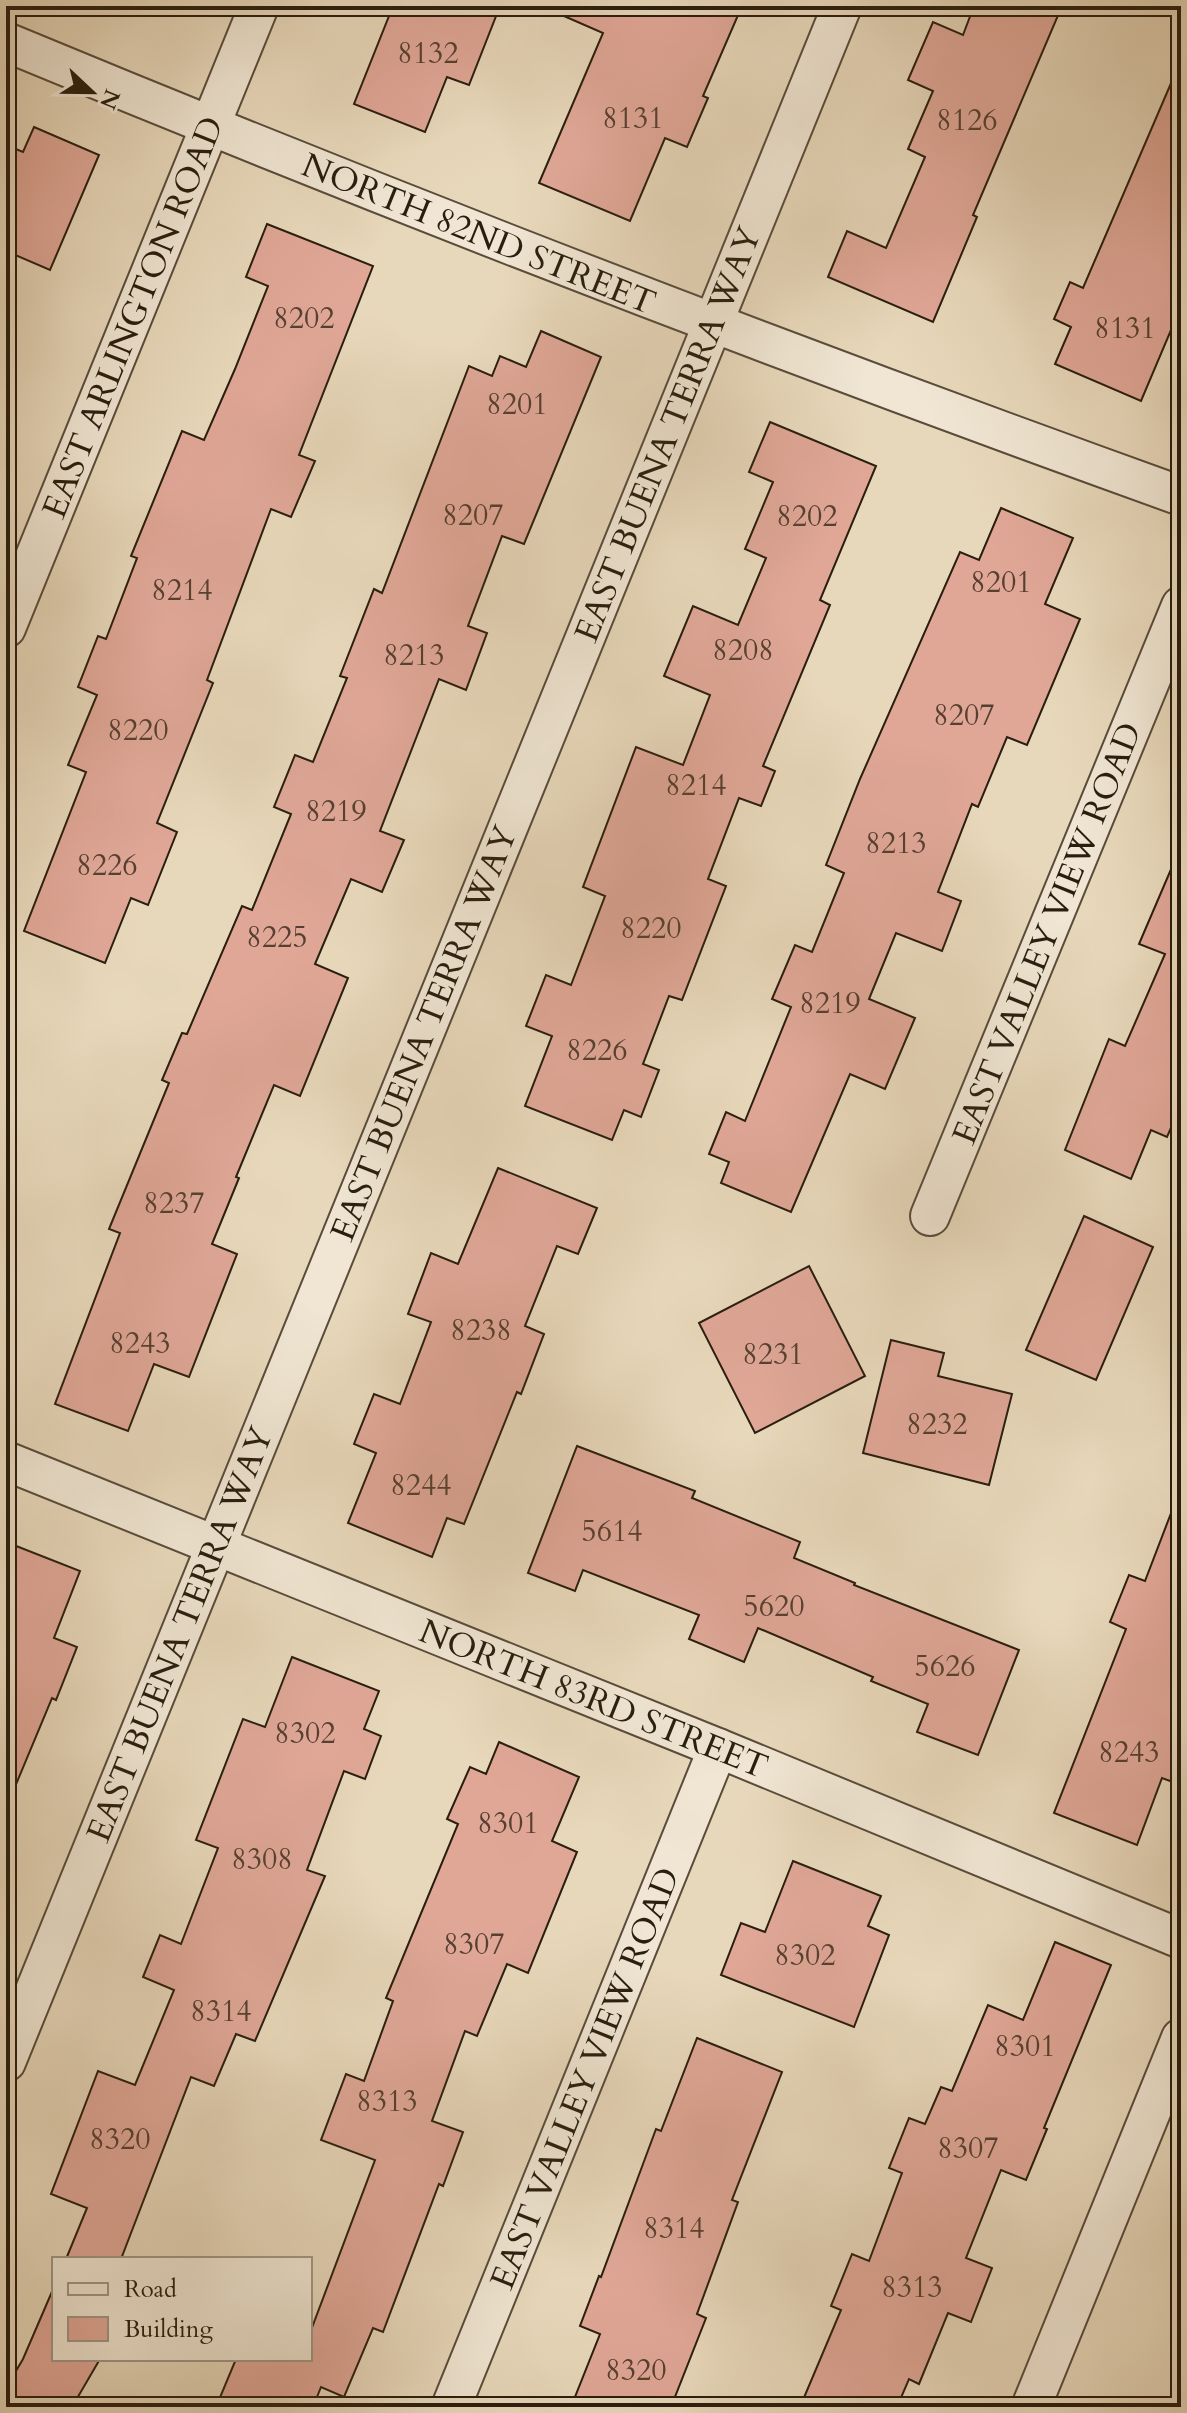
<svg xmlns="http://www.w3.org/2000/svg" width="1187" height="2413" font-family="Cardo,serif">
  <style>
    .building { fill: #e0a797; stroke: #291e0f; stroke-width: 2 }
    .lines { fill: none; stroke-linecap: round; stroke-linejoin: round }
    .street-casing { stroke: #594c3a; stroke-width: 42 }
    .street { stroke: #f0e6d3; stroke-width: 38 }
    .labels { text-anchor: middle; stroke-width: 7; stroke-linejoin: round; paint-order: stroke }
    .number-label { font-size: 30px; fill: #574031 }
    .street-label { font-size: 34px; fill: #291e0f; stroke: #f0e6d3 }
  </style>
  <rect width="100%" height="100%" fill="#e8d8bb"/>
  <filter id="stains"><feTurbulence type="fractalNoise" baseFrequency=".0025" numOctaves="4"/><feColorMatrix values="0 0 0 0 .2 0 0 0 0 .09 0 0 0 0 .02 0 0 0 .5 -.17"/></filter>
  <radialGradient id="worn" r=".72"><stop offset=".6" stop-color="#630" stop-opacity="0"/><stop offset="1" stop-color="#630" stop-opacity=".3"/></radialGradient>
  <g class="building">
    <path d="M393,6H500L469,85L447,77L425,132L354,104Z"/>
    <path d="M541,6H742L703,96L708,98L687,147L665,138L630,221L539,183L603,33Z"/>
    <path d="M974,6H1062L973,215L977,217L933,322L828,277L847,231L886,248L925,157L908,149L933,91L908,80L933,22L963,35Z"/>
    <path d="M1181,60V334L1171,330L1141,401L1055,364L1071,327L1054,319L1070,282L1083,288Z"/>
    <path d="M34,127L99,155L50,270L6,251V145L23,152Z"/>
    <path d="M267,224L373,266L299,455L315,461L291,517L271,509L207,680L213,683L157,823L177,832L148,905L131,898L105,963L24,931L86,772L68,765L97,695L78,687L98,636L106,639L137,558L131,556L182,431L204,440L235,369L268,286L246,277Z"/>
    <path d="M541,331L601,357L524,544L502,536L468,626L487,633L466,690L439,679L380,831L404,840L382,892L351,879L315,964L348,978L300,1096L274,1085L236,1177L239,1178L212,1244L237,1254L189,1377L154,1364L128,1431L55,1404L120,1233L109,1229L169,1083L162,1080L182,1033L187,1034L242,906L252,910L291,814L274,807L295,755L313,762L347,678L340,676L374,589L382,593L469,366L492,376L500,356L526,367Z"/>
    <path d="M770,422L876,466L820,600L830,605L763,766L775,771L761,806L739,798L708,879L726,886L682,1000L669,996L643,1064L659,1070L641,1117L624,1110L612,1140L525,1106L552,1036L526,1026L546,975L571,985L605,896L583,887L636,747L683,765L710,695L664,676L693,606L738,625L766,558L745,549L773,482L749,472Z"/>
    <path d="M1001,508L1073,538L1045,604L1080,619L1027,745L1007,737L978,807L972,804L938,892L961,901L942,951L896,933L869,999L915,1018L885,1089L850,1074L791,1212L721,1183L729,1162L709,1154L726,1112L745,1121L791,1007L772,999L795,945L812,952L844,873L826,865L860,779L960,552L979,560Z"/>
    <path d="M1181,846V1105L1167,1137L1151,1130L1131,1179L1065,1150L1109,1039L1125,1046L1165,954L1139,944Z"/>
    <path d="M498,1168L597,1208L578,1254L557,1246L525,1326L544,1334L521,1394L517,1392L464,1524L447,1518L432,1557L348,1523L376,1453L354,1444L374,1394L400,1404L431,1322L408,1314L431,1253L458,1264Z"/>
    <path d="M1084,1216L1153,1247L1096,1380L1026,1350Z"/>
    <path d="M809,1266L865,1376L755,1433L699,1323Z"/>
    <path d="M891,1340L944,1353L938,1376L1012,1394L989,1485L863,1453Z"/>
    <path d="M577,1446L695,1491L692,1498L800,1542L794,1558L855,1583L854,1585L1019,1650L978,1755L917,1732L928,1704L871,1681L873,1677L758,1628L744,1662L689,1639L699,1615L583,1570L575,1591L528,1573Z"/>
    <path d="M1178,1495L1181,1496V1785L1162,1778L1137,1845L1054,1813L1126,1629L1110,1622L1129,1575L1145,1581Z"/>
    <path d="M6,1542L80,1571L54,1638L77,1647L56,1700L52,1698L7,1806Z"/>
    <path d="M292,1657L379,1691L364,1729L381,1736L365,1779L344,1771L307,1870L325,1876L255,2041L236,2034L214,2086L191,2077L121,2259H66L87,2208L51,2194L98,2071L135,2085L174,1990L143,1977L160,1935L181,1944L218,1848L196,1840L243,1719L265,1727Z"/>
    <path d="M499,1742L579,1777L552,1841L577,1852L528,1973L507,1964L477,2036L465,2031L432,2121L463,2132L443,2186L439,2184L383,2332L373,2328L344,2397L321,2387L313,2407H216L236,2359H310V2333L375,2160L321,2140L346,2074L364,2081L393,2001L386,1998L458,1824L447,1819L470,1767L486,1774Z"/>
    <path d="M793,1861L881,1896L868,1926L889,1935L854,2027L721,1975L741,1923L765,1932Z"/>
    <path d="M1055,1942L1111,1965L1044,2128L1047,2129L1026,2180L1001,2170L966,2258L992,2268L971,2322L948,2313L919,2384L909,2379L897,2407H800L841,2310L831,2306L852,2254L869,2261L902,2173L889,2168L909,2118L925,2124L941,2087L952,2091L988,2005L1023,2020Z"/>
    <path d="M697,2038L782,2072L732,2200L738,2202L697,2314L706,2318L671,2407H571L600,2334L580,2326L599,2276L601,2277L656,2129L661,2131Z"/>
    <path d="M54,2287V2359H100L72,2407H6V2388L23,2359Z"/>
  </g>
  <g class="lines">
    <defs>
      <g id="street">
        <path d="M6,42C394,203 786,354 1181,496"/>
        <path d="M6,628L259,6"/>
        <path d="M930,1216L1181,606"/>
        <path d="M6,1461L718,1748L1181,1939"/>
        <path d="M6,2062L842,6"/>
        <path d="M451,2407L718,1748"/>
        <path d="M1031,2407L1181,2038"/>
      </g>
    </defs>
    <use href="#street" class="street-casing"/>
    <use href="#street" class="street"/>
  </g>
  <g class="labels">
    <g class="number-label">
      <text x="428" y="63">8132</text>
      <text x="633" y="128">8131</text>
      <text x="967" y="130">8126</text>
      <text x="304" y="328">8202</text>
      <text x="1125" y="338">8131</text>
      <text x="517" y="414">8201</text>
      <text x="473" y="525">8207</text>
      <text x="807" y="526">8202</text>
      <text x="1001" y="592">8201</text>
      <text x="182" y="600">8214</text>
      <text x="743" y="660">8208</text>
      <text x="414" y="665">8213</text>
      <text x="964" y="725">8207</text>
      <text x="138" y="740">8220</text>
      <text x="696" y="795">8214</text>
      <text x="336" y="821">8219</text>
      <text x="896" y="853">8213</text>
      <text x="107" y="875">8226</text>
      <text x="651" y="938">8220</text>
      <text x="277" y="947">8225</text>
      <text x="830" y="1013">8219</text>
      <text x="597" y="1060">8226</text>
      <text x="174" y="1213">8237</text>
      <text x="481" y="1340">8238</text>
      <text x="140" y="1353">8243</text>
      <text x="773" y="1364">8231</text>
      <text x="937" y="1434">8232</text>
      <text x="421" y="1495">8244</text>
      <text x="612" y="1541">5614</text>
      <text x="774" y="1616">5620</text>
      <text x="945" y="1676">5626</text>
      <text x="305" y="1743">8302</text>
      <text x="1129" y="1762">8243</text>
      <text x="508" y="1833">8301</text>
      <text x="262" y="1869">8308</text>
      <text x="474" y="1954">8307</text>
      <text x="805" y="1965">8302</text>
      <text x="221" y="2021">8314</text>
      <text x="1025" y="2056">8301</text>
      <text x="387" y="2111">8313</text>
      <text x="120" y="2149">8320</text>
      <text x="968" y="2158">8307</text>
      <text x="674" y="2238">8314</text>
      <text x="912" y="2297">8313</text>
      <text x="636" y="2380">8320</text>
    </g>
    <g class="street-label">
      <text transform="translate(479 233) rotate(22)" y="12">NORTH 82ND STREET</text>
      <text transform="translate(132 317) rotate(-68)" y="12">EAST ARLINGTON ROAD</text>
      <text transform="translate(667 434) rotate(-68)" y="12">EAST BUENA TERRA WAY</text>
      <text transform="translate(1046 933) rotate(-68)" y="12">EAST VALLEY VIEW ROAD</text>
      <text transform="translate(423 1033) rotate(-68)" y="12">EAST BUENA TERRA WAY</text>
      <text transform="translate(179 1634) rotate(-68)" y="12">EAST BUENA TERRA WAY</text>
      <text transform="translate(594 1698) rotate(22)" y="12">NORTH 83RD STREET</text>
      <text transform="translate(584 2078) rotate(-68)" y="12">EAST VALLEY VIEW ROAD</text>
    </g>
  </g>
  <rect width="1187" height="2413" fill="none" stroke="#e8d8bb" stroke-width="32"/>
  <rect x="8" y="8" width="1171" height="2397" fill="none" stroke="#291e0f" stroke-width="4"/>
  <rect x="16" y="16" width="1155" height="2381" fill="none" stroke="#291e0f" stroke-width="2"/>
  <rect x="52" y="2257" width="260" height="104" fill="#f0e6d3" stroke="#a09685" stroke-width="2"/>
  <rect x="68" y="2283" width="40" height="12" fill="#f0e6d3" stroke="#a09685" stroke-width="2"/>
  <text x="124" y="2297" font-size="24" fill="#291e0f">Road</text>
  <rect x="68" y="2317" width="40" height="24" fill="#e0a797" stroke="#a09685" stroke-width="2"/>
  <text x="124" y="2337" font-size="24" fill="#291e0f">Building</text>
  <g transform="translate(92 92) rotate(112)" stroke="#f0e6d3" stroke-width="6" paint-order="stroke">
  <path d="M0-6L14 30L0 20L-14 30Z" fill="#291e0f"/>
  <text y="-12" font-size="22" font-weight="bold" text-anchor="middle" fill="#291e0f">N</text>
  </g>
  <rect width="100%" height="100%" filter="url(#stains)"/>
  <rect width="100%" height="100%" fill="url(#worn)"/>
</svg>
